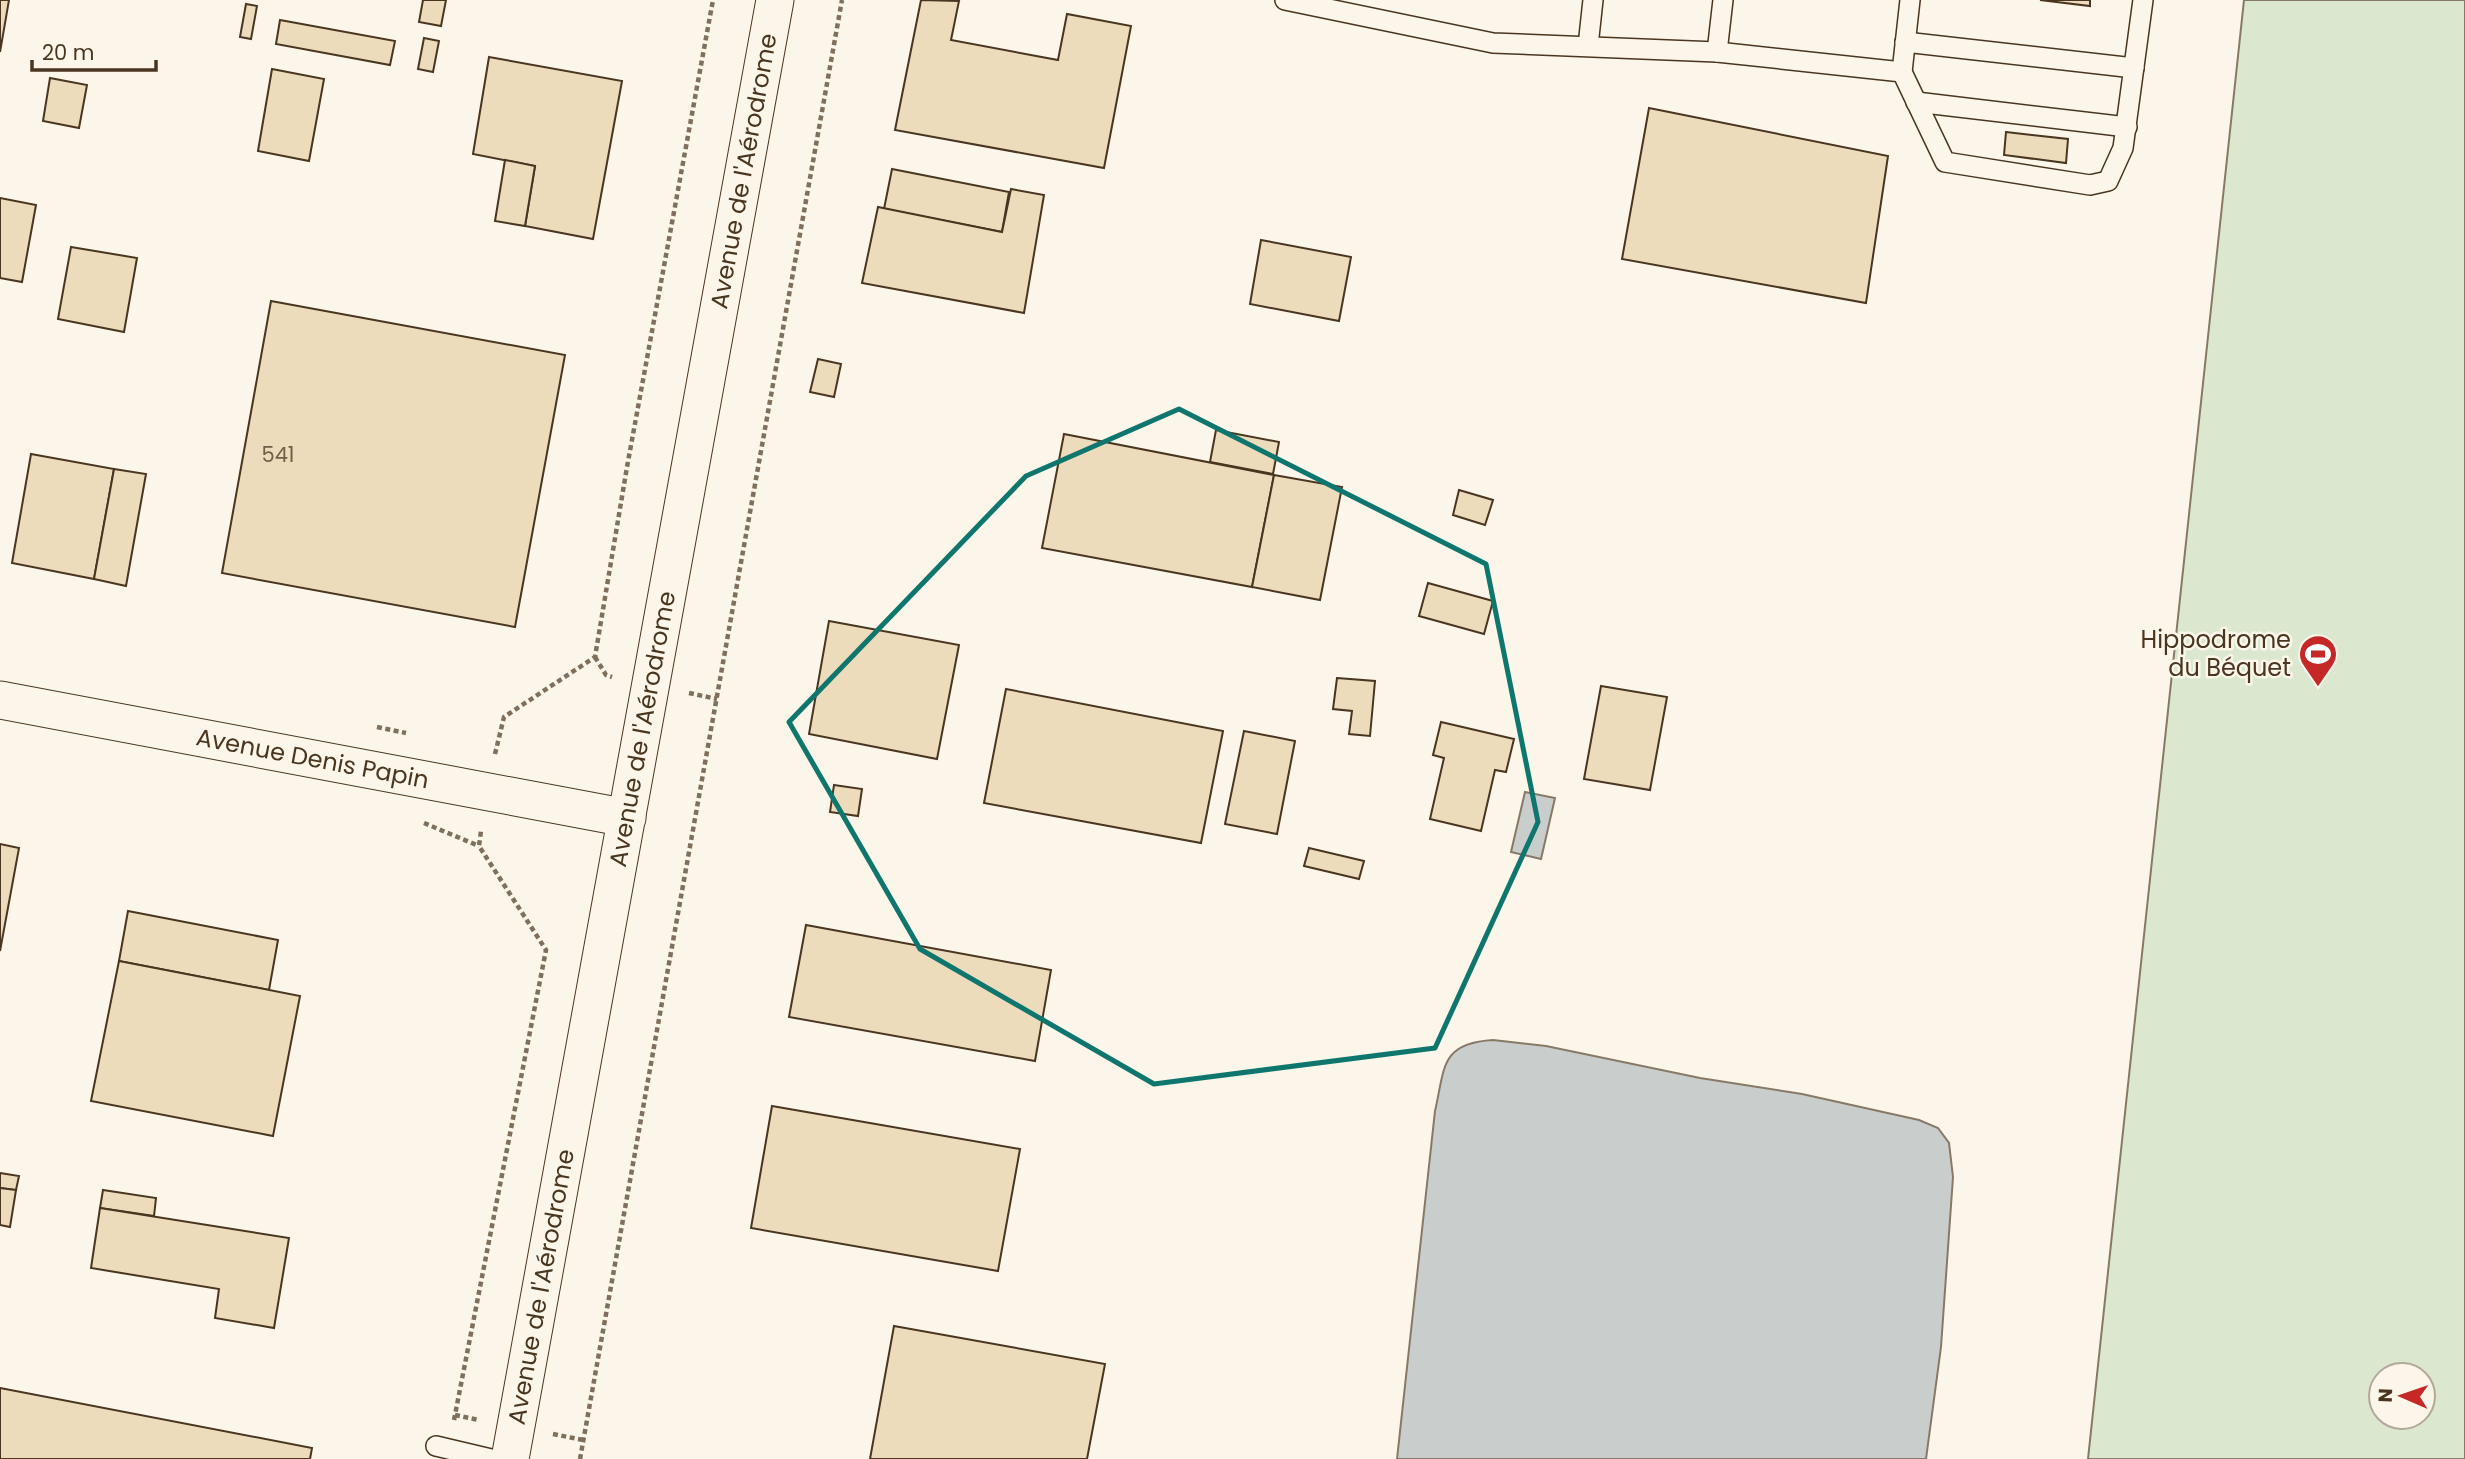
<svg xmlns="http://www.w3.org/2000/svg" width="2465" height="1459" font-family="Poppins,sans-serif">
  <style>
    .green { fill: #dce7d0; stroke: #887966; stroke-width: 2; fill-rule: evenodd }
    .water { fill: #c9cecd; stroke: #887966; stroke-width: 2 }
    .building { fill: #ecdcbc; stroke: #4a3520; stroke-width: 2 }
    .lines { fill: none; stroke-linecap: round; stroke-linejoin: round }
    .lane-casing { stroke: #4a3520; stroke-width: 22 }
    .street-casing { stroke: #4a3520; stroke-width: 39 }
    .path { stroke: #7f6f5c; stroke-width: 4.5; stroke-dasharray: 5 3.5; stroke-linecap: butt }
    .lane { stroke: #fbf6e9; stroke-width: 19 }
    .street { stroke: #fbf6e9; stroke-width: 37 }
    .marked { fill: none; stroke: #0f766e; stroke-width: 5; stroke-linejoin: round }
    .labels { text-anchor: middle; stroke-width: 5; stroke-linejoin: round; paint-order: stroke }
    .number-label { font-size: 21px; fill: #725f47 }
    .street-label { font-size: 24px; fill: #4a3520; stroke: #fbf6e9 }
    .poi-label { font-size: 24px; fill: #4a3520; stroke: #fbf6e9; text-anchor: end }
  </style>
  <rect width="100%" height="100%" fill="#fbf6e9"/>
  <path class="green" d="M2244,0H2465V1459H2088ZM2381,1375H2423V1417H2381Z"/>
  <g class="water">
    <path d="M1525,792L1555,798L1541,859L1511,852Z"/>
    <path d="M1493,1040L1546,1046L1700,1078L1802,1094L1919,1120L1938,1128L1949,1143L1953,1177L1941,1347L1926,1459H1397L1435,1111C1445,1068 1440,1043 1493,1040Z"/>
  </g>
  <g class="building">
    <path d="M0,0H9L0,52Z"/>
    <path d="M423,0H446L441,26L419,22Z"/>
    <path d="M921,0L959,1L951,40L1058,60L1067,14L1131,26L1104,168L895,130Z"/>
    <path d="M2040,0H2090V6Z"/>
    <path d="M246,4L257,6L251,39L240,37Z"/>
    <path d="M280,20L395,41L390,65L276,44Z"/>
    <path d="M424,38L439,41L433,72L418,69Z"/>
    <path d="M489,57L622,81L593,239L525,226L535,166L473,154Z"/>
    <path d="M272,69L324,79L309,161L258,151Z"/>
    <path d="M50,78L87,85L79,128L43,121Z"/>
    <path d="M1649,108L1888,156L1866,303L1622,259Z"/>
    <path d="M2006,132L2068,139L2066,163L2004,155Z"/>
    <path d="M505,160L535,166L525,226L495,221Z"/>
    <path d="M892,169L1009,192L1002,232L884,209Z"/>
    <path d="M1011,189L1044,195L1024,313L862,283L878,207L1002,232Z"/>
    <path d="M0,198L36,205L22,282L0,278Z"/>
    <path d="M1261,240L1351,257L1339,321L1250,304Z"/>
    <path d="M71,247L137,258L124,332L58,319Z"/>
    <path d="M271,301L565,355L515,627L222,573Z"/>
    <path d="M818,359L841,364L834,397L810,392Z"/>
    <path d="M1216,430L1279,442L1273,474L1210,462Z"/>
    <path d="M1064,434L1274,475L1252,587L1042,548Z"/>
    <path d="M31,454L114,469L94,579L12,563Z"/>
    <path d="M114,469L146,474L126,586L94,579Z"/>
    <path d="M1274,475L1342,487L1320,600L1252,587Z"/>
    <path d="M1459,490L1493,500L1485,525L1453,515Z"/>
    <path d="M1428,583L1493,601L1484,634L1419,616Z"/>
    <path d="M829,621L959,645L937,759L809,734Z"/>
    <path d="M1337,678L1375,681L1370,736L1349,734L1352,711L1333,709Z"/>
    <path d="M1601,686L1667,697L1650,790L1584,779Z"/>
    <path d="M1006,689L1223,731L1201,843L984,803Z"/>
    <path d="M1441,722L1514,739L1506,772L1495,770L1481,831L1430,819L1444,758L1433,755Z"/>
    <path d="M1244,731L1295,741L1277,834L1225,824Z"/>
    <path d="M834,785L862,789L858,816L830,812Z"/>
    <path d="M0,844L19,848L0,951Z"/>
    <path d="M1309,848L1364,861L1359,879L1304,866Z"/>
    <path d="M128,911L278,940L269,990L119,961Z"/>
    <path d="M806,925L1051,970L1035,1061L789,1017Z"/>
    <path d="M119,961L300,996L273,1136L91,1101Z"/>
    <path d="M772,1106L1020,1149L998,1271L751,1228Z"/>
    <path d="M0,1173L19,1176L16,1190L0,1188Z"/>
    <path d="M0,1188L16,1190L10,1227L0,1225Z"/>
    <path d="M103,1190L156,1198L154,1216L100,1208Z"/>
    <path d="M100,1208L289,1238L274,1328L215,1318L219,1289L91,1268Z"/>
    <path d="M894,1326L1105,1364L1087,1459H870Z"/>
    <path d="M0,1388L312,1448L310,1459H0Z"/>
  </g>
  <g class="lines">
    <defs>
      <g id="lane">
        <path d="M1285,0L1493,43L1717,52L1902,72L1945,162L2090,185L2108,181L2123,148L2143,0"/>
        <path d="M1905,42L2134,68"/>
        <path d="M1588,46L1593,0"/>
        <path d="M1717,52L1723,0"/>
        <path d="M1902,72L1910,0"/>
        <path d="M1916,102L2127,127"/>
        <path d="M436,1446L491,1459"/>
      </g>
      <g id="street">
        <path id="s1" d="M0,700L627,818"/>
        <path id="s2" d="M510,1459L775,0"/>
      </g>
    </defs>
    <use href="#lane" class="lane-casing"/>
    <use href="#street" class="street-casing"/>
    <g class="path">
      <path d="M595,657L606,675L612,677"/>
      <path d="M689,693L717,699"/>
      <path d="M377,727L406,733"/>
      <path d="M495,754L504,717L595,657L627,467L713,0"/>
      <path d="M424,823L479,846"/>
      <path d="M455,1415L479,1420"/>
      <path d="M454,1420L546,950L479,846L481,831"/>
      <path d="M553,1434L583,1440"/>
      <path d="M580,1459L842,0"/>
    </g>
    <use href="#lane" class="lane"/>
    <use href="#street" class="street"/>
  </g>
  <path class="marked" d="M1179,409L1486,564L1538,822L1435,1048L1154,1084L920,949L789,722L1026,476Z"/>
  <defs>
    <symbol id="stadium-pin" viewBox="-11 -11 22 30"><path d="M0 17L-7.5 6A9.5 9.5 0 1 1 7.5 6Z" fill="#c62828" stroke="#fbf6e9"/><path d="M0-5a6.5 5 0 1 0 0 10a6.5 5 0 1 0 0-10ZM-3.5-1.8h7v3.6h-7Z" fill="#fff"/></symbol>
  </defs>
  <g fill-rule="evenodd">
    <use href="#stadium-pin" x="2296" y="632" width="44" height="60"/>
  </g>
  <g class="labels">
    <g class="number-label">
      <text x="278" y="462">541</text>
    </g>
    <g class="street-label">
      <text dy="8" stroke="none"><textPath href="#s2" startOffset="1309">Avenue de l'Aérodrome</textPath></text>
      <text dy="8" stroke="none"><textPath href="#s2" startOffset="742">Avenue de l'Aérodrome</textPath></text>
      <text dy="8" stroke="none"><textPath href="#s1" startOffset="318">Avenue Denis Papin</textPath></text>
      <text dy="8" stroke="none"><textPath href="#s2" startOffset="175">Avenue de l'Aérodrome</textPath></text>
    </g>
    <g class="poi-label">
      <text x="2291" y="648">Hippodrome<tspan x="2291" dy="28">du Béquet</tspan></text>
    </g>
  </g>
  <g transform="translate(2402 1396) rotate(272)"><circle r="33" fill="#fbf6e9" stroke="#b4a999" stroke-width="2"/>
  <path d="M0-5L12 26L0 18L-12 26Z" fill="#c62828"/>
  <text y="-10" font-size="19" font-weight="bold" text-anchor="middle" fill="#4a3520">N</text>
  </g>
  <path d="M32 60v10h124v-10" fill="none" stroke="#4a3520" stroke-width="3.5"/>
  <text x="42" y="60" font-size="21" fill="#4a3520" stroke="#fbf6e9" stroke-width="5" paint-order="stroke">20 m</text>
</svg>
